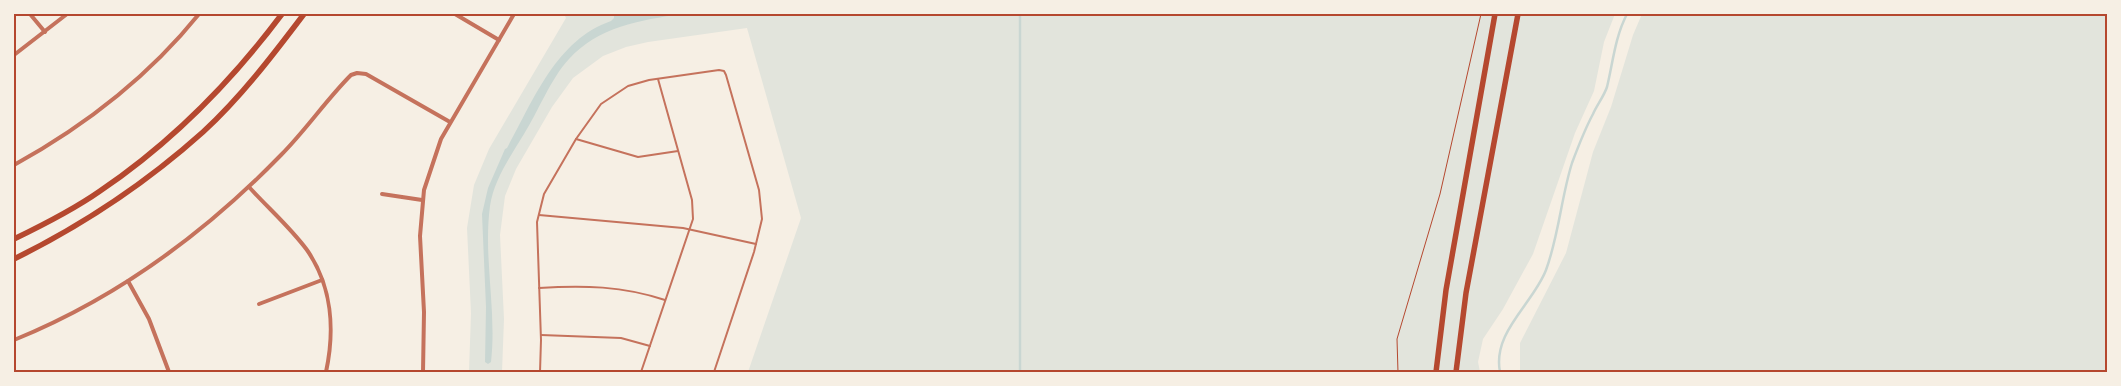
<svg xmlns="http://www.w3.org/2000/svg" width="2121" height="386" font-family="Jost,sans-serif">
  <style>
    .green { fill: #e2e4dc }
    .water { fill: #c9d6d2 }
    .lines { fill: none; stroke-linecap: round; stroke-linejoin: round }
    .stream { stroke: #c9d6d2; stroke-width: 2.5 }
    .path { stroke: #b5482f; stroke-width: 1 }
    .service { stroke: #c5725c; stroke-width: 2 }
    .minor { stroke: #c5725c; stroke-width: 4 }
    .primary { stroke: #b5482f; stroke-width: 5.5 }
    .neatline { fill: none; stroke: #b5482f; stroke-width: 2 }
  </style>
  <rect width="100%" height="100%" fill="#f6efe4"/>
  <g class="green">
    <path d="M564,14H1615L1604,42L1594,91L1575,133L1533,254L1503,309L1483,339L1478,362L1480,372H748L801,218L747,28L648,42L626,47L603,56L573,78L552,107L516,169L505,196L500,235L504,319L502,372H469L471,313L467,228L474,185L489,149L566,18Z"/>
    <path d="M1642,14H2107V372H1520V343L1566,253L1593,152L1611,107L1633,35Z"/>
  </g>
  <path class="water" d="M614,14H682C640,20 598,27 569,59C551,78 538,112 524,134C510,157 494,180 490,206C483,258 497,310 491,362L488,364L485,362L486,307L482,214L488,188L505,149L507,148C533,101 556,40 611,21L614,18Z"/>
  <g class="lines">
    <g class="stream">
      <path d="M1020,372V14"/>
      <path d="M1500,372C1492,332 1533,304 1546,270C1559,235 1561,198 1572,163C1578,147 1585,129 1593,114C1597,105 1604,96 1607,87C1613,62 1615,37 1627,14"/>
    </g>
    <path class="path" d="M1398,372L1397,339L1440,194L1481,14"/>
    <g class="service">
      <path d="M576,139L638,157L678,151"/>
      <path d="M539,215L683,228L756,244"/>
      <path d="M539,288C583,285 623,286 665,300"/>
      <path d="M541,335L621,338L650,346"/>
      <path d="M540,372L541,340L537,222L544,194L576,139L601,104L628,86L649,80L719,70L724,71L726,75L759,190L762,219L754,252L714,372"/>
      <path d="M641,372L693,219L692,200L658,79"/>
    </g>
    <g class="minor">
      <path d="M30,14L45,32"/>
      <path d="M455,14L499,40"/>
      <path d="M14,55L67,14"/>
      <path d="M14,165C83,127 149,76 199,14"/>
      <path d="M249,187C268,208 290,227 307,250C332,286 335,330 326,372"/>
      <path d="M382,194L422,200"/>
      <path d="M128,281L149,319L169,372"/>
      <path d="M259,304L322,280"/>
      <path d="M14,340C115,299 205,233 281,155C306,130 326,100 351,75L357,73L366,74L450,122"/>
      <path d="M423,372L424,312L420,236L424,190L441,139L514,14"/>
    </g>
    <g class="primary">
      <path d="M14,239C43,225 73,210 100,191C171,143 231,82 282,14"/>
      <path d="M14,259C83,225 145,184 203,132C241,97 273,55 304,14"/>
      <path d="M1436,372L1446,290L1495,14"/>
      <path d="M1456,372L1466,293L1518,14"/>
    </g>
  </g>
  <rect width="2121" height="386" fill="none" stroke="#f6efe4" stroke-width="30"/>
  <rect x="15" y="15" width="2091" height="356" class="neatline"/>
</svg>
